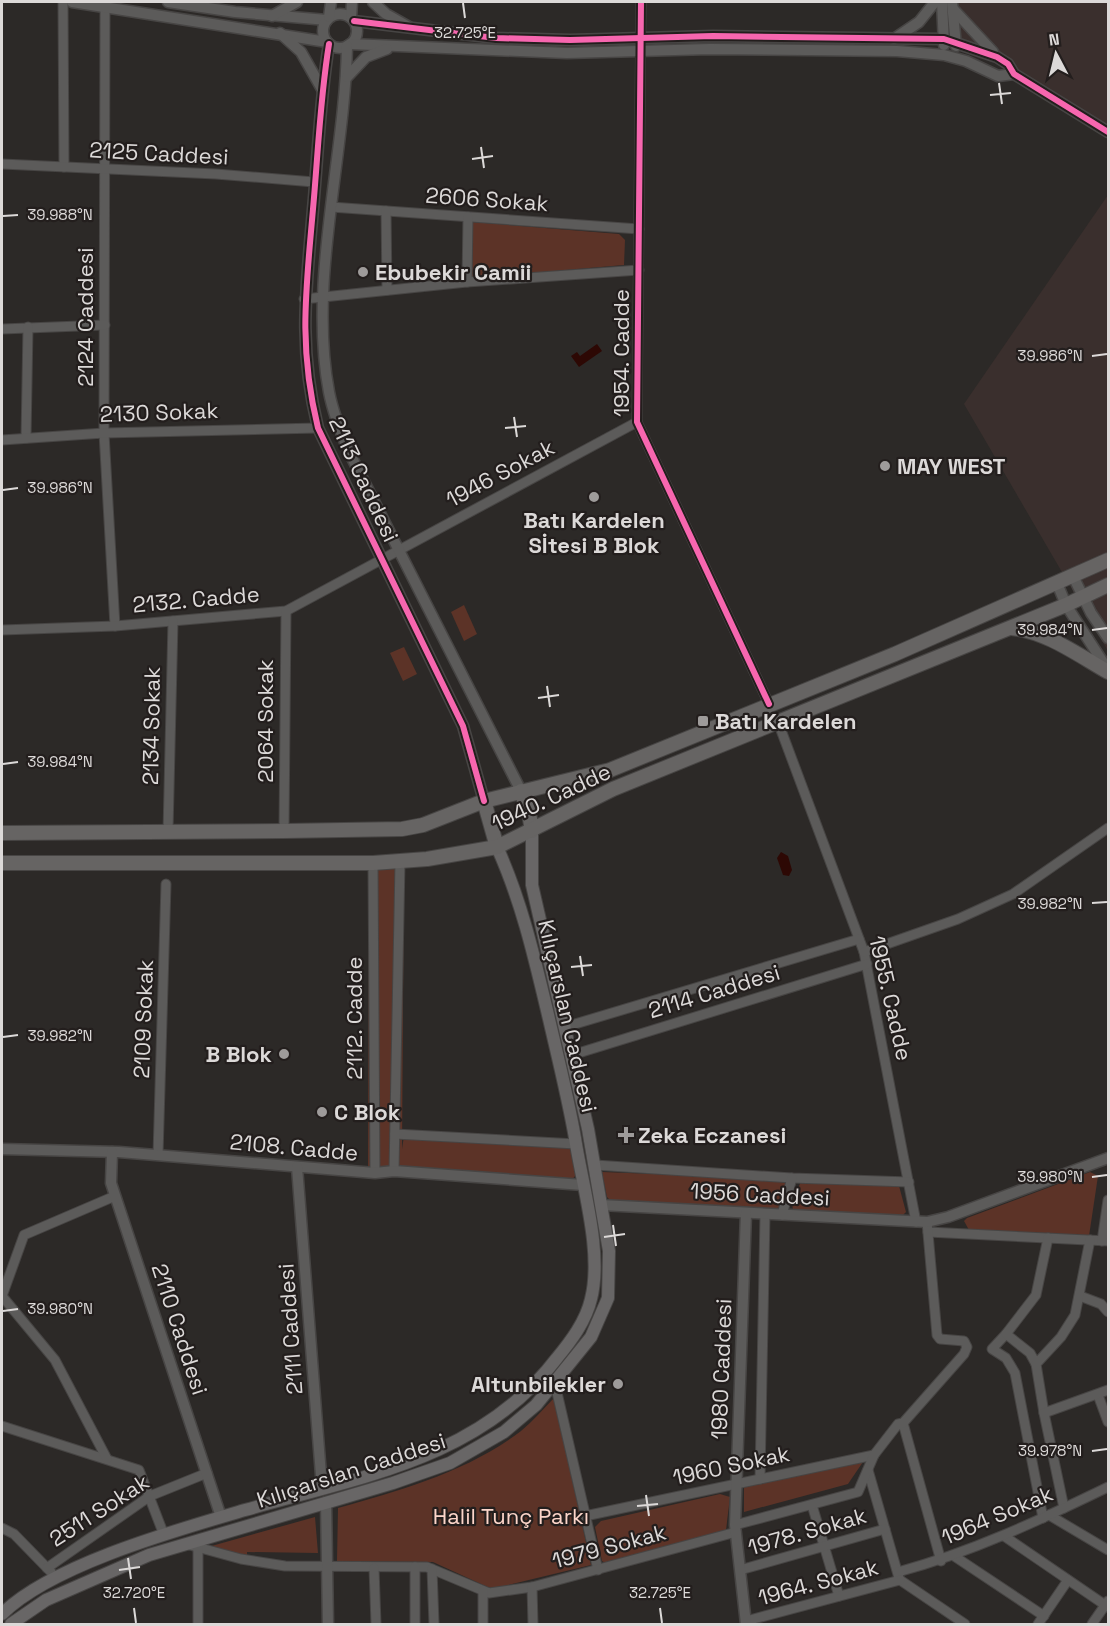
<svg xmlns="http://www.w3.org/2000/svg" width="1110" height="1626" font-family="'Space Grotesk',sans-serif">
  <style>
    .built { fill: #3a2f2d }
    .green { fill: #5c3327 }
    .water { fill: #2d0804 }
    .lines { fill: none; stroke-linecap: round; stroke-linejoin: round }
    .minor-casing { stroke: #474544; stroke-width: 11 }
    .tertiary-casing { stroke: #474544; stroke-width: 13 }
    .secondary-casing { stroke: #474544; stroke-width: 14 }
    .primary-casing { stroke: #474544; stroke-width: 16 }
    .minor { stroke: #5c5b5a; stroke-width: 9 }
    .tertiary { stroke: #5c5b5a; stroke-width: 10 }
    .secondary { stroke: #686666; stroke-width: 12 }
    .primary { stroke: #666463; stroke-width: 14 }
    .cycleway-casing { stroke: #231e1d; stroke-width: 10 }
    .cycleway { stroke: #f766af; stroke-width: 6 }
    .ticks { fill: none; stroke: #dcd9d8; stroke-width: 2 }
    .poi-dot { fill: #9e9b9a; stroke: #231e1d; stroke-width: 2 }
    .labels { text-anchor: middle; stroke-width: 4.5; stroke-linejoin: round; paint-order: stroke }
    .street-label { font-size: 22px; fill: #dcd9d8; stroke: #231e1d }
    .poi-label { font-size: 22px; font-weight: bold; fill: #dcd9d8; stroke: #231e1d; text-anchor: start }
    .park-label { font-size: 22px; fill: #fcd5c9; stroke: #231e1d }
    .ticks-label { font-size: 15px; text-anchor: middle; fill: #dcd9d8; stroke: #231e1d; stroke-width: 4.5; stroke-linejoin: round; paint-order: stroke }
  </style>
  <rect width="100%" height="100%" fill="#2c2927"/>
  <g class="built">
    <path d="M956,2H1108V139L960,39Z"/>
    <path d="M1108,195V651L964,404Z"/>
  </g>
  <g class="green">
    <path d="M472,222L619,234L625,240L624,265L472,278Z"/>
    <path d="M464,605L477,634L464,641L451,612Z"/>
    <path d="M404,647L417,674L403,681L390,653Z"/>
    <path d="M404,866L402,1149L404,1136L571,1145L576,1175L570,1182L402,1166L368,1173L369,867Z"/>
    <path d="M602,1172L784,1179L786,1184L779,1207L776,1209L610,1200L607,1197Z"/>
    <path d="M1090,1172L1098,1176L1089,1236L969,1230L964,1221L967,1218Z"/>
    <path d="M801,1181L899,1186L906,1212L903,1215L793,1210L792,1204Z"/>
    <path d="M554,1398L591,1565L492,1589L433,1562L337,1561L338,1508C401,1490 467,1472 521,1431C533,1421 543,1409 554,1398Z"/>
    <path d="M867,1456L848,1484L744,1512V1482Z"/>
    <path d="M720,1494L730,1497L726,1530L607,1564L602,1561L595,1527L601,1521Z"/>
    <path d="M315,1517L318,1553L247,1552V1557L208,1547Z"/>
  </g>
  <g class="water">
    <path d="M597,344L602,351L579,367L571,356L577,352L580,356Z"/>
    <path d="M781,852L788,856L792,870L789,876L783,875L777,858Z"/>
  </g>
  <g class="lines">
    <defs>
      <g id="minor">
        <path d="M63,2L64,167"/>
        <path d="M641,2L637,422L769,704"/>
        <path d="M105,7L104,433L115,626"/>
        <path d="M2,164L216,174L314,182"/>
        <path d="M331,207L639,229"/>
        <path d="M386,211L387,290"/>
        <path d="M467,282L468,217"/>
        <path d="M304,299L467,282L639,270"/>
        <path d="M2,329L105,325"/>
        <path d="M26,438L28,327"/>
        <path d="M2,440L104,433L318,428"/>
        <path d="M2,630L115,626L286,611L637,422"/>
        <path d="M778,722L864,952L916,1222"/>
        <path d="M284,831L286,611"/>
        <path d="M168,832L173,621"/>
        <path d="M373,863L375,1173"/>
        <path d="M864,952L958,919L1013,894L1108,828"/>
        <path d="M565,1027L859,939"/>
        <path d="M572,1055L867,964"/>
        <path d="M395,1134L576,1144"/>
        <path d="M158,1155L166,884"/>
        <path d="M595,1165L792,1178L909,1182"/>
        <path d="M394,1171L400,862"/>
        <path d="M782,1215L792,1178"/>
        <path d="M928,1232L1108,1241"/>
        <path d="M1102,1241L1108,1200"/>
        <path d="M1080,1296L1101,1304L1108,1312"/>
        <path d="M1006,1334L992,1349L1006,1358L1015,1373L1043,1518"/>
        <path d="M1036,1364L1030,1353L1006,1334L1036,1295L1048,1238"/>
        <path d="M555,1384L598,1570"/>
        <path d="M1098,1395L1108,1422"/>
        <path d="M1044,1413L1036,1364L1061,1337L1075,1315L1090,1240"/>
        <path d="M903,1423L941,1561"/>
        <path d="M2,1426L139,1470L164,1535"/>
        <path d="M107,1459L55,1360L2,1296L24,1235L115,1196"/>
        <path d="M868,1470L899,1578"/>
        <path d="M760,1479L765,1214"/>
        <path d="M812,1505L839,1596"/>
        <path d="M1064,1508L1044,1413L1108,1390"/>
        <path d="M1049,1515L1108,1550"/>
        <path d="M585,1516L874,1455"/>
        <path d="M735,1525L858,1492L874,1455L898,1424L903,1423L964,1354L967,1347L964,1341L940,1339L937,1335L927,1222"/>
        <path d="M2,1528L14,1534L51,1572"/>
        <path d="M1004,1536L1108,1607"/>
        <path d="M186,1544L241,1559L285,1566L427,1567L489,1593L532,1587L736,1532"/>
        <path d="M198,1547V1624"/>
        <path d="M954,1556L1044,1616"/>
        <path d="M47,1568L150,1496L207,1473"/>
        <path d="M374,1568L376,1624"/>
        <path d="M432,1569L434,1624"/>
        <path d="M740,1570L885,1529"/>
        <path d="M898,1572C972,1552 1040,1520 1108,1487"/>
        <path d="M900,1580L965,1624"/>
        <path d="M532,1587L533,1624"/>
        <path d="M483,1591V1624"/>
        <path d="M746,1621L900,1580"/>
        <path d="M415,1624V1567"/>
        <path d="M1038,1624L1068,1580"/>
        <path d="M1092,1624L1108,1601"/>
      </g>
      <g id="tertiary">
        <path d="M72,2L327,42"/>
        <path d="M168,2L235,12L327,20"/>
        <path d="M373,2L386,14L409,27"/>
        <path d="M942,2L944,45"/>
        <path d="M952,2L956,46"/>
        <path d="M953,9L993,52"/>
        <circle cx="340" cy="31" r="17"/>
        <path d="M272,16L297,2"/>
        <path d="M329,17L331,2"/>
        <path d="M351,18L352,2"/>
        <path d="M354,21L496,38L570,40L713,36L944,39L997,57L1008,64L1014,74L1108,132"/>
        <path d="M280,33L301,52L322,89"/>
        <path d="M894,39L919,22L935,2"/>
        <path d="M329,44C320,99 318,154 313,209C306,290 298,346 318,428L463,726L484,801"/>
        <path d="M350,44L567,53L710,49L897,51L944,55L966,61L998,76L1014,74"/>
        <path d="M347,46C345,158 308,281 329,392C333,413 341,433 349,452L521,791"/>
        <path d="M347,77L366,57L387,49"/>
        <path d="M1073,576L1091,613L1108,638"/>
        <path d="M1057,583L1066,605L1108,670"/>
        <path d="M2,1149L119,1152L375,1173L394,1171L583,1185"/>
        <path d="M112,1152L111,1183L221,1517"/>
        <path d="M297,1167L322,1488"/>
        <path d="M601,1205L927,1222L948,1217L1108,1158"/>
        <path d="M326,1502L328,1624"/>
        <path d="M746,1624L735,1525L746,1213"/>
      </g>
      <g id="secondary">
        <path d="M2,1614C51,1565 177,1530 245,1510C360,1477 480,1459 557,1358C571,1341 586,1321 591,1299C603,1252 582,1185 575,1138C568,1098 558,1058 549,1019C535,960 522,902 497,847"/>
        <path d="M11,1624L46,1600L149,1555L393,1483L450,1463L504,1432L536,1405L591,1337L608,1298L609,1251L588,1129L532,885V831"/>
      </g>
      <g id="primary">
        <path d="M1011,628C1046,631 1078,655 1108,672"/>
        <path d="M521,791L529,813L532,831"/>
        <path d="M484,801L497,847"/>
        <path d="M2,833L284,831L402,829L423,825L484,801L610,770L895,654L1108,560"/>
        <path d="M2,863H373L427,859L497,847L613,789L1066,605L1108,585"/>
      </g>
    </defs>
    <use href="#minor" class="minor-casing"/>
    <use href="#tertiary" class="tertiary-casing"/>
    <use href="#secondary" class="secondary-casing"/>
    <use href="#primary" class="primary-casing"/>
    <use href="#minor" class="minor"/>
    <use href="#tertiary" class="tertiary"/>
    <use href="#secondary" class="secondary"/>
    <use href="#primary" class="primary"/>
    <defs>
      <g id="cycleway">
        <path d="M641,2L637,422L769,704"/>
        <path d="M354,21L496,38L570,40L713,36L944,39L997,57L1008,64L1014,74L1108,132"/>
        <path d="M329,44C320,99 318,154 313,209C306,290 298,346 318,428L463,726L484,801"/>
      </g>
    </defs>
    <use href="#cycleway" class="cycleway-casing"/>
    <use href="#cycleway" class="cycleway"/>
  </g>
  <path class="ticks" d="M463,3L465,18M999,83L1002,104M990,95L1011,93M481,147L484,168M472,159L493,156M3,216L18,215M1092,356L1107,354M514,417L517,437M505,428L526,426M3,490L18,488M1092,630L1107,628M547,686L550,707M538,698L559,695M3,764L18,762M1092,903L1107,902M580,956L583,976M571,967L592,965M3,1037L18,1035M1092,1177L1107,1175M613,1225L616,1246M604,1237L625,1234M3,1311L18,1309M1092,1451L1107,1449M646,1495L649,1516M637,1506L658,1504M128,1558L131,1579M119,1570L140,1567M134,1608L136,1623M660,1608L662,1623"/>
  <g class="poi-dot">
    <circle cx="363" cy="272" r="6"/>
    <circle cx="885" cy="466" r="6"/>
    <circle cx="594" cy="497" r="6"/>
    <rect x="697" y="715" width="12" height="12" rx="3"/>
    <circle cx="284" cy="1054" r="6"/>
    <circle cx="322" cy="1112" r="6"/>
    <path d="M623 1126h6v6h6v6h-6v6h-6v-6h-6v-6h6z"/>
    <circle cx="618" cy="1384" r="6"/>
  </g>
  <g class="labels">
    <g class="street-label">
      <text transform="translate(159 153) rotate(3)" y="8">2125 Caddesi</text>
      <text transform="translate(487 199) rotate(4)" y="8">2606 Sokak</text>
      <text transform="translate(85 317) rotate(-90)" y="8">2124 Caddesi</text>
      <text transform="translate(621 353) rotate(-90)" y="8">1954. Cadde</text>
      <text transform="translate(159 412) rotate(-2)" y="8">2130 Sokak</text>
      <text transform="translate(500 473) rotate(-28)" y="8">1946 Sokak</text>
      <text transform="translate(364 479) rotate(65)" y="8">2113 Caddesi</text>
      <text transform="translate(196 599) rotate(-5)" y="8">2132. Cadde</text>
      <text transform="translate(265 721) rotate(-90)" y="8">2064 Sokak</text>
      <text transform="translate(151 726) rotate(-89)" y="8">2134 Sokak</text>
      <text transform="translate(551 797) rotate(-25)" y="8">1940. Cadde</text>
      <text transform="translate(714 991) rotate(-17)" y="8">2114 Caddesi</text>
      <text transform="translate(891 998) rotate(77)" y="8">1955. Cadde</text>
      <text transform="translate(568 1016) rotate(77)" y="8">Kılıçarslan Caddesi</text>
      <text transform="translate(354 1018) rotate(-90)" y="8">2112. Cadde</text>
      <text transform="translate(143 1019) rotate(-88)" y="8">2109 Sokak</text>
      <text transform="translate(294 1147) rotate(5)" y="8">2108. Cadde</text>
      <text transform="translate(760 1194) rotate(3)" y="8">1956 Caddesi</text>
      <text transform="translate(180 1329) rotate(72)" y="8">2110 Caddesi</text>
      <text transform="translate(290 1329) rotate(-94)" y="8">2111 Caddesi</text>
      <text transform="translate(721 1369) rotate(-88)" y="8">1980 Caddesi</text>
      <text transform="translate(731 1465) rotate(-12)" y="8">1960 Sokak</text>
      <text transform="translate(351 1470) rotate(-18)" y="8">Kılıçarslan Caddesi</text>
      <text transform="translate(99 1510) rotate(-33)" y="8">2511 Sokak</text>
      <text transform="translate(997 1515) rotate(-23)" y="8">1964 Sokak</text>
      <text transform="translate(807 1531) rotate(-16)" y="8">1978. Sokak</text>
      <text transform="translate(609 1546) rotate(-15)" y="8">1979 Sokak</text>
      <text transform="translate(818 1582) rotate(-15)" y="8">1964. Sokak</text>
    </g>
    <g class="poi-label">
      <text x="375" y="280">Ebubekir Camii</text>
      <text x="897" y="474">MAY WEST</text>
      <text x="594" y="528" text-anchor="middle">Batı Kardelen<tspan x="594" dy="25">Sİtesi B Blok</tspan></text>
      <text x="715" y="729">Batı Kardelen</text>
      <text x="272" y="1062" text-anchor="end">B Blok</text>
      <text x="334" y="1120">C Blok</text>
      <text x="638" y="1143">Zeka Eczanesi</text>
      <text x="606" y="1392" text-anchor="end">Altunbilekler</text>
    </g>
    <g class="park-label">
      <text x="511" y="1524">Halil Tunç Parkı</text>
    </g>
  </g>
  <g class="ticks-label">
    <text x="465" y="38">32.725°E</text>
    <text x="60" y="220">39.988°N</text>
    <text x="1050" y="361">39.986°N</text>
    <text x="60" y="493">39.986°N</text>
    <text x="1050" y="635">39.984°N</text>
    <text x="60" y="767">39.984°N</text>
    <text x="1050" y="909">39.982°N</text>
    <text x="60" y="1041">39.982°N</text>
    <text x="1050" y="1182">39.980°N</text>
    <text x="60" y="1314">39.980°N</text>
    <text x="1050" y="1456">39.978°N</text>
    <text x="134" y="1598">32.720°E</text>
    <text x="660" y="1598">32.725°E</text>
  </g>
  <rect width="1110" height="1626" fill="none" stroke="#dcd9d8" stroke-width="6"/>
  <g transform="translate(1056 54) rotate(353)" stroke="#231e1d" stroke-width="4.5" paint-order="stroke">
  <path d="M0-4.5L10 22L0 15L-10 22Z" fill="#dcd9d8"/>
  <text y="-9" font-size="16" font-weight="bold" text-anchor="middle" fill="#dcd9d8">N</text>
  </g>
</svg>
